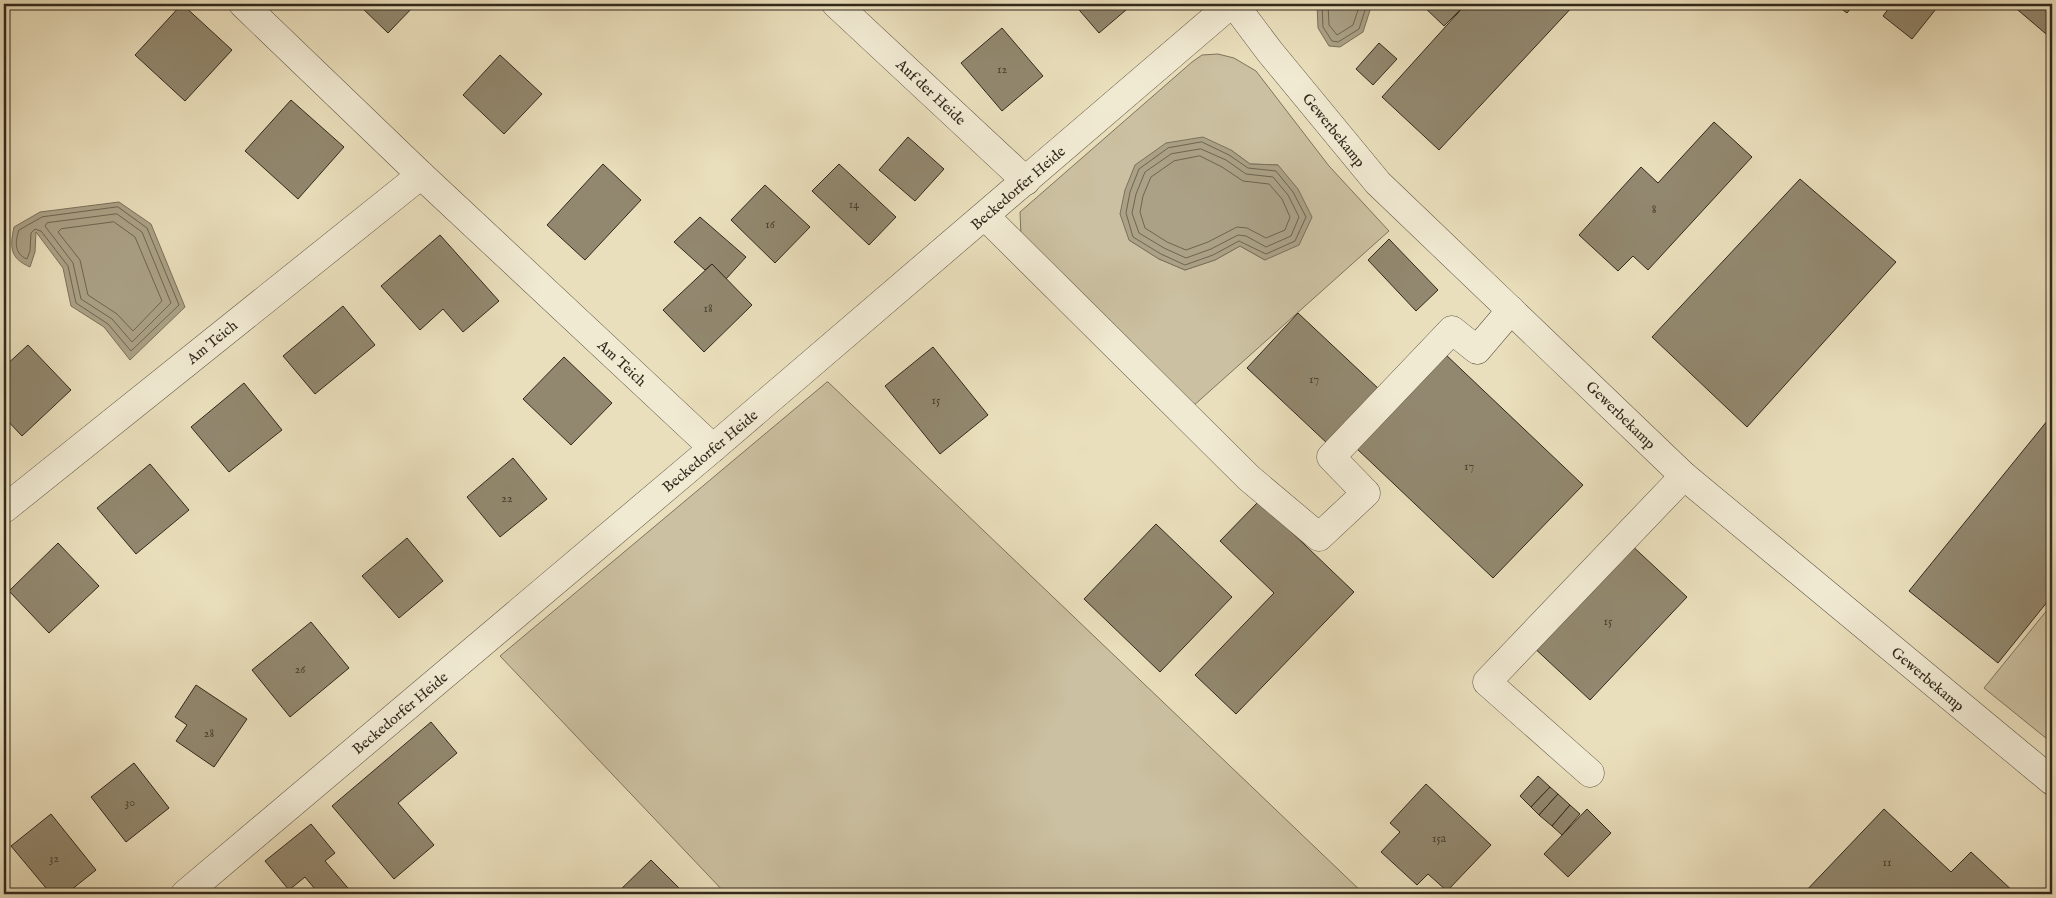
<svg xmlns="http://www.w3.org/2000/svg" width="2056" height="898" font-family="'IM FELL English',serif">
  <style>
    .green { fill: #cbc0a1; stroke: #7e745e; fill-rule: evenodd }
    .water { fill: #aba186; stroke: #7b715c }
    .lines { fill: none; stroke-linecap: round; stroke-linejoin: round }
    .shore { stroke: #6e6551; stroke-width: 1 }
    .building { fill: #92886f; stroke: #32291c }
    .minor-casing { stroke: #605644; stroke-width: 29 }
    .minor { stroke: #f1ead3; stroke-width: 28 }
    .labels { text-anchor: middle; stroke-width: 4; stroke-linejoin: round; paint-order: stroke }
    .number-label { font-size: 12px; fill: #4a4131 }
    .street-label { font-size: 15px; fill: #32291c; stroke: #f1ead3 }
  </style>
  <rect width="100%" height="100%" fill="#eadfbc"/>
  <filter id="stains"><feTurbulence type="fractalNoise" baseFrequency=".004" numOctaves="4"/><feColorMatrix values="0 0 0 0 .2 0 0 0 0 .09 0 0 0 0 .02 0 0 0 .5 -.17"/></filter>
  <radialGradient id="worn" r=".72"><stop offset=".6" stop-color="#630" stop-opacity="0"/><stop offset="1" stop-color="#630" stop-opacity=".3"/></radialGradient>
  <g class="green">
    <path d="M1218,54L1234,58L1256,71L1329,166L1389,231L1192,407L1021,236L1020,212L1192,62L1202,55ZM1231,150L1250,164L1278,165L1265,260L1240,246L1215,260L1185,270L1159,259L1129,240Z"/>
    <path d="M827,382H828L1364,894H726L500,656Z"/>
    <path d="M2052,604V743L1984,688Z"/>
  </g>
  <g class="water">
    <path d="M1317,4H1372L1363,32L1340,47L1329,46L1318,28Z"/>
    <path d="M1203,137L1231,150L1250,164L1278,165L1298,189L1312,217L1299,245L1265,260L1240,246L1215,260L1185,270L1159,259L1129,240L1120,214L1125,190L1135,165L1166,143Z"/>
    <path d="M119,202L151,224L185,307L130,360L104,327L71,306L63,268L36,232L35,252L30,267C9,258 10,246 14,227L40,212Z"/>
  </g>
  <g class="lines">
    <g class="shore">
      <path d="M1322,4L1323,27L1332,41L1338,42L1359,29L1367,4"/>
      <path d="M1328,4L1329,25L1337,35L1353,25L1360,4"/>
      <path d="M1202,142L1229,155L1248,168L1276,171L1293,192L1306,217L1295,241L1266,254L1239,241L1213,255L1185,265L1161,254L1133,237L1126,213L1130,192L1139,169L1168,148Z"/>
      <path d="M1201,149L1226,160L1246,174L1273,177L1288,195L1299,217L1291,236L1266,247L1246,236L1238,235L1211,249L1186,258L1164,248L1139,233L1132,213L1136,194L1145,172L1171,154Z"/>
      <path d="M1200,156L1222,167L1243,181L1269,184L1282,199L1290,217L1285,230L1266,238L1247,228L1237,227L1208,242L1186,250L1167,242L1145,228L1140,212L1143,196L1151,177L1174,161Z"/>
      <path d="M118,207L147,228L179,305L131,351L108,324L76,303L68,266L41,231L35,229L31,233L30,251L27,259C14,254 15,241 19,230L42,217Z"/>
      <path d="M117,214L142,232L171,303L132,342L112,319L81,299L73,263L45,226L47,223Z"/>
      <path d="M114,222L135,237L162,301L133,331L117,314L88,295L80,260L58,232L61,229Z"/>
    </g>
  </g>
  <g class="building">
    <path d="M182,4L232,50L185,101L135,55Z"/>
    <path d="M358,4H416L388,33Z"/>
    <path d="M682,4H693L688,9Z"/>
    <path d="M1074,4H1133L1099,33Z"/>
    <path d="M1421,4H1466L1444,26Z"/>
    <path d="M1466,4H1575L1439,150L1382,97Z"/>
    <path d="M1835,4H1854L1847,13Z"/>
    <path d="M1892,4H1940L1912,39L1883,16Z"/>
    <path d="M2013,4H2052V39L2012,5Z"/>
    <path d="M1002,28L1043,76L1002,111L961,63Z"/>
    <path d="M1379,43L1397,59L1373,85L1356,69Z"/>
    <path d="M500,55L542,94L504,134L463,95Z"/>
    <path d="M291,100L344,147L298,199L245,151Z"/>
    <path d="M1714,122L1752,157L1648,270L1633,256L1618,271L1579,235L1641,167L1658,183Z"/>
    <path d="M908,137L944,169L915,201L879,170Z"/>
    <path d="M603,164L641,200L585,260L547,225Z"/>
    <path d="M839,164L896,217L869,245L812,191Z"/>
    <path d="M1800,179L1896,262L1747,427L1652,337Z"/>
    <path d="M765,185L810,227L775,263L731,220Z"/>
    <path d="M700,217L746,257L726,279L712,264L705,270L674,242Z"/>
    <path d="M440,235L499,301L463,332L443,309L420,330L381,286Z"/>
    <path d="M1389,239L1438,290L1416,311L1368,260Z"/>
    <path d="M712,264L752,305L704,352L663,310Z"/>
    <path d="M343,306L375,345L315,394L283,356Z"/>
    <path d="M1298,313L1380,390L1329,445L1247,368Z"/>
    <path d="M28,345L71,390L22,436L4,417V367Z"/>
    <path d="M933,347L988,415L940,454L885,386Z"/>
    <path d="M1444,353L1583,485L1493,578L1355,447Z"/>
    <path d="M564,357L612,403L571,445L523,399Z"/>
    <path d="M244,383L282,430L229,472L191,427Z"/>
    <path d="M2052,415V596L1998,663L1909,591Z"/>
    <path d="M513,458L547,499L500,537L467,497Z"/>
    <path d="M150,464L189,510L136,554L97,508Z"/>
    <path d="M1259,501L1354,592L1236,714L1195,675L1274,593L1220,541Z"/>
    <path d="M1156,524L1232,597L1160,672L1084,599Z"/>
    <path d="M407,538L443,581L399,618L362,576Z"/>
    <path d="M1627,541L1687,597L1590,700L1530,644Z"/>
    <path d="M58,543L99,586L49,633L9,591Z"/>
    <path d="M311,622L349,668L290,717L252,670Z"/>
    <path d="M196,685L247,719L214,767L176,741L187,725L175,717Z"/>
    <path d="M431,722L457,753L398,803L434,845L394,879L332,806Z"/>
    <path d="M134,763L169,808L126,842L91,797Z"/>
    <path d="M1538,776L1550,787L1531,807L1520,796Z"/>
    <path d="M1426,784L1491,845L1447,891L1428,874L1417,885L1381,852L1400,832L1390,823Z"/>
    <path d="M1550,787L1558,794L1539,815L1531,807Z"/>
    <path d="M1558,794L1570,805L1552,826L1539,815Z"/>
    <path d="M1570,805L1580,814L1562,835L1552,826Z"/>
    <path d="M1587,809L1611,833L1568,877L1544,854Z"/>
    <path d="M1884,809L1951,872L1971,852L2016,894H1803Z"/>
    <path d="M51,814L96,870L66,894H51L11,846Z"/>
    <path d="M311,824L335,853L325,861L353,894H319L305,877L289,890L265,861Z"/>
    <path d="M651,860L685,894H616Z"/>
  </g>
  <g class="lines">
    <defs>
      <g id="minor">
        <path d="M243,4L421,175L713,448"/>
        <path d="M836,4L1026,181"/>
        <path d="M1234,4L1270,52L1378,183L1684,476L2052,781"/>
        <path d="M985,216L1249,478L1319,537L1366,493L1331,457L1452,330L1477,350L1511,310"/>
        <path d="M4,509L421,175"/>
        <path d="M1590,773L1487,682L1684,476"/>
        <path d="M185,894L713,448L1231,4"/>
      </g>
    </defs>
    <use href="#minor" class="minor-casing"/>
    <use href="#minor" class="minor"/>
  </g>
  <g class="labels">
    <g class="number-label">
      <text x="1002" y="73">12</text>
      <text x="854" y="208">14</text>
      <text x="1654" y="213">8</text>
      <text x="770" y="228">16</text>
      <text x="708" y="312">18</text>
      <text x="1314" y="383">17</text>
      <text x="936" y="404">15</text>
      <text x="1469" y="470">17</text>
      <text x="507" y="502">22</text>
      <text x="1608" y="625">15</text>
      <text x="300" y="673">26</text>
      <text x="209" y="737">28</text>
      <text x="130" y="806">30</text>
      <text x="1439" y="842">15a</text>
      <text x="54" y="862">32</text>
      <text x="1887" y="866">11</text>
    </g>
    <g class="street-label">
      <text transform="translate(931 92) rotate(43)" y="5">Auf der Heide</text>
      <text transform="translate(1334 130) rotate(51)" y="5">Gewerbekamp</text>
      <text transform="translate(1018 188) rotate(-41)" y="5">Beckedorfer Heide</text>
      <text transform="translate(212 342) rotate(-39)" y="5">Am Teich</text>
      <text transform="translate(622 363) rotate(43)" y="5">Am Teich</text>
      <text transform="translate(1621 415) rotate(44)" y="5">Gewerbekamp</text>
      <text transform="translate(710 451) rotate(-40)" y="5">Beckedorfer Heide</text>
      <text transform="translate(1928 679) rotate(40)" y="5">Gewerbekamp</text>
      <text transform="translate(400 713) rotate(-40)" y="5">Beckedorfer Heide</text>
    </g>
  </g>
  <rect width="2056" height="898" fill="none" stroke="#eadfbc" stroke-width="20"/>
  <rect x="5" y="5" width="2046" height="888" fill="none" stroke="#32291c" stroke-width="2.5"/>
  <rect x="10" y="10" width="2036" height="878" fill="none" stroke="#32291c"/>
  <rect width="100%" height="100%" filter="url(#stains)"/>
  <rect width="100%" height="100%" fill="url(#worn)"/>
</svg>
